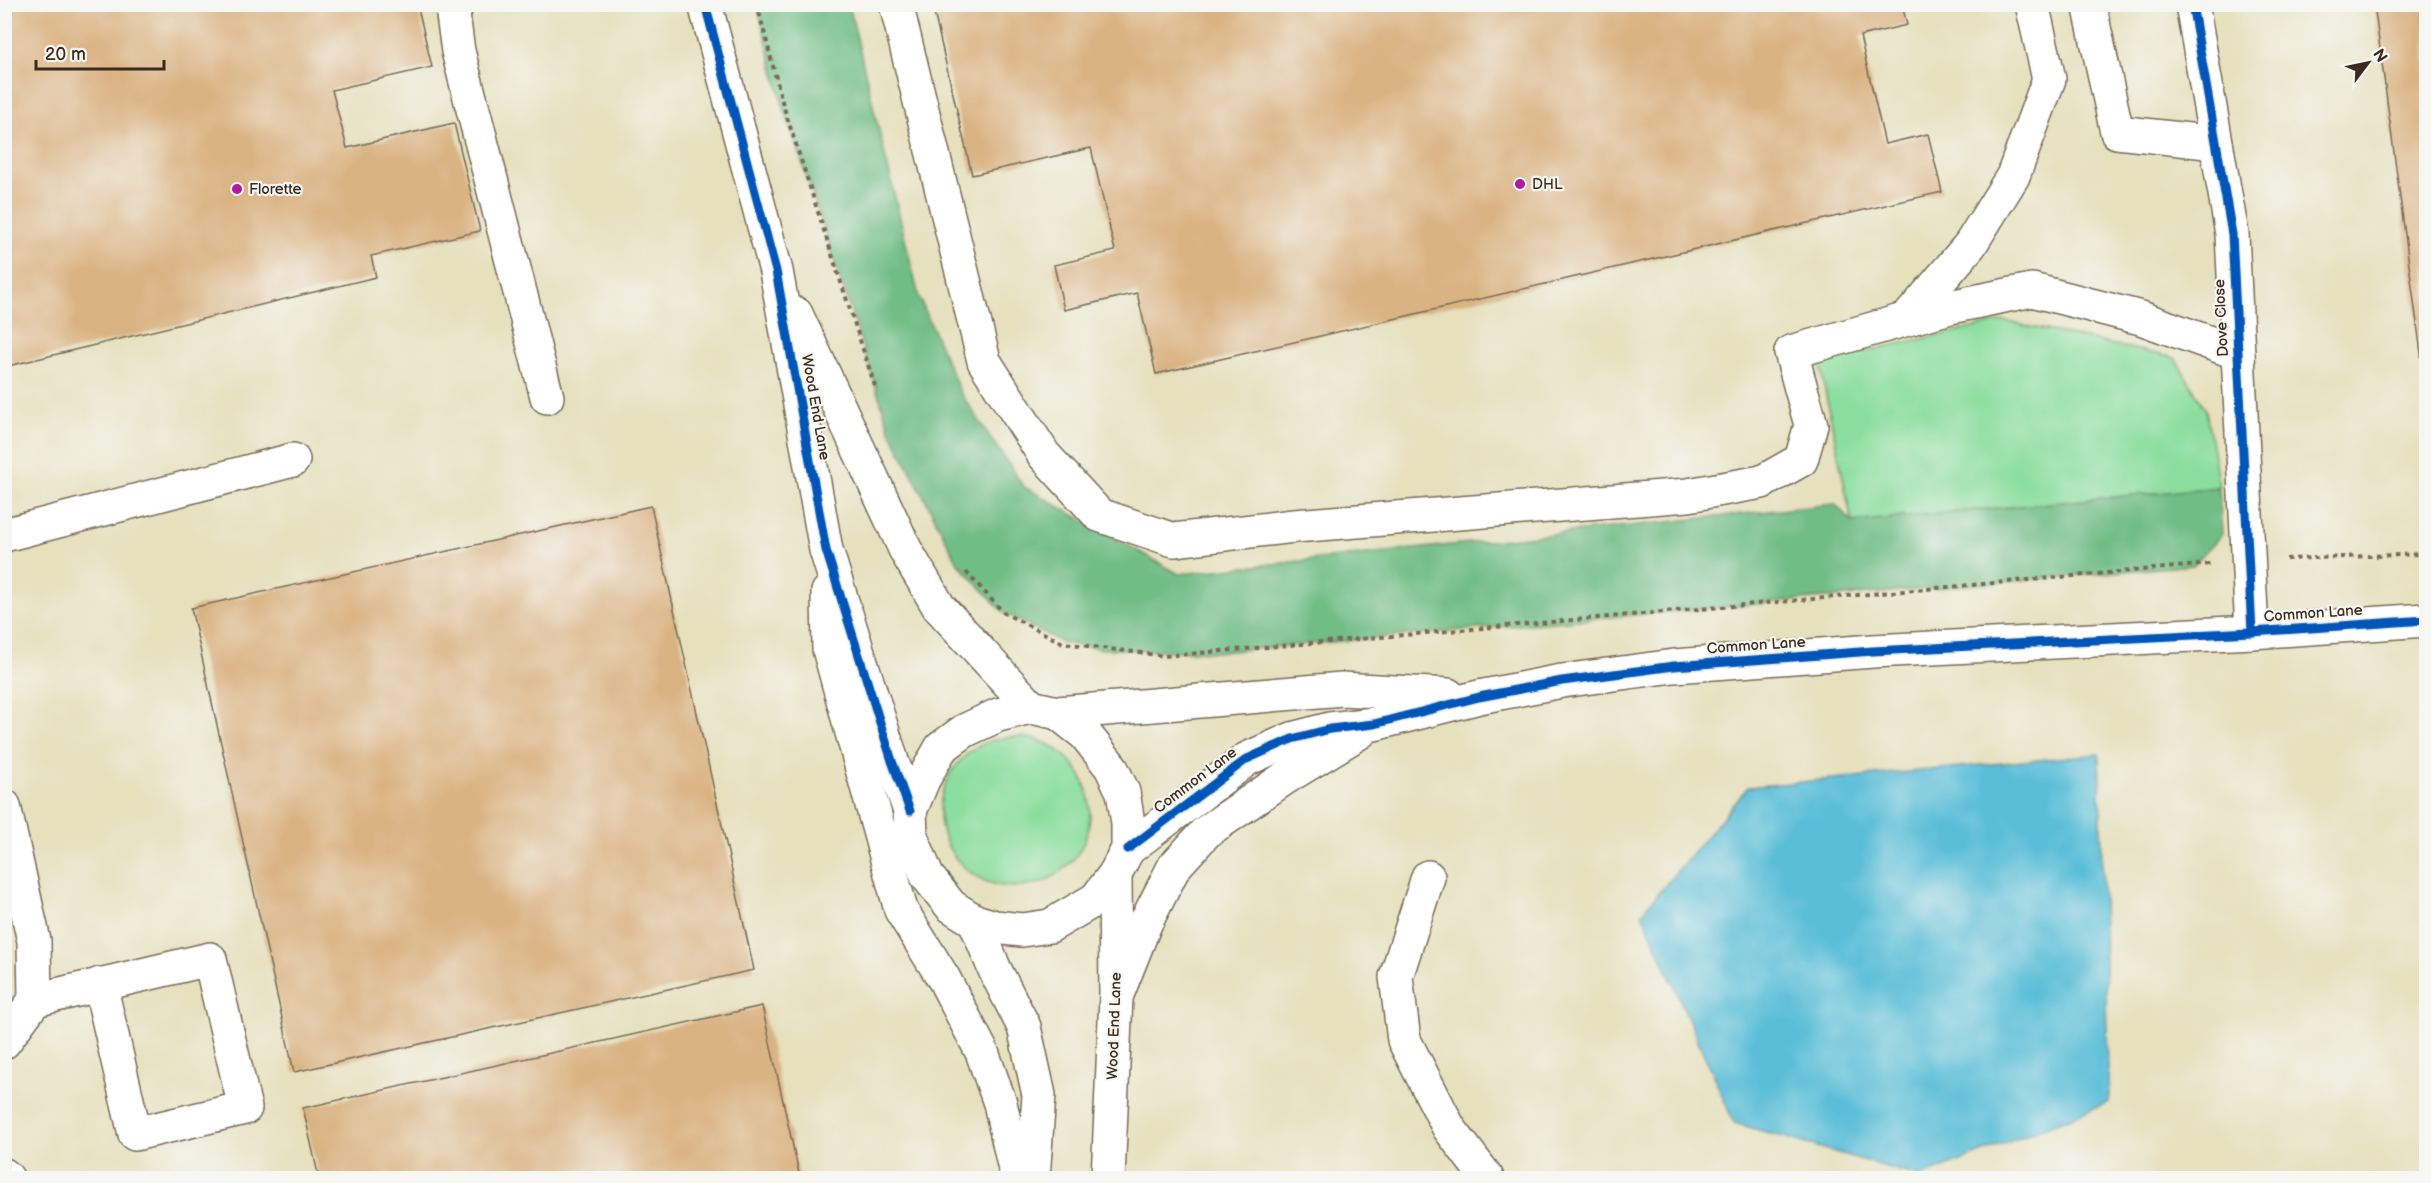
<svg xmlns="http://www.w3.org/2000/svg" width="2431" height="1183" font-family="'Balsamiq Sans',sans-serif">
  <style>
    .green { fill: #8cde9f; stroke: #64845e; stroke-width: 1.5 }
    .forest { fill: #71bd86; stroke: #567452; stroke-width: 1.5 }
    .water { fill: #5abed8; stroke: #4a747b; stroke-width: 1.5 }
    .building { fill: #dab383 }
    .lines { fill: none; stroke-linecap: round; stroke-linejoin: round }
    .minor-casing { stroke: #776a56; stroke-width: 36 }
    .path { stroke: #776a56; stroke-width: 4; stroke-dasharray: 4.5 4.5; stroke-linecap: butt }
    .minor { stroke: #fff; stroke-width: 33 }
    .cycleway-casing { stroke: #f6f6f2; stroke-width: 13 }
    .cycleway { stroke: #0057b8; stroke-width: 9 }
    .poi-dot { fill: #b5179e; stroke: #f6f6f2; stroke-width: 2 }
    .labels { text-anchor: middle; stroke-width: 4.5; stroke-linejoin: round; paint-order: stroke }
    .poi-label { font-size: 15px; fill: #3b2a1e; stroke: #f6f6f2; text-anchor: start }
    .street-label { font-size: 15px; fill: #3b2a1e; stroke: #f6f6f2 }
  </style>
  <rect width="100%" height="100%" fill="#f6f6f2"/>
  <filter id="ink" filterUnits="userSpaceOnUse"><feTurbulence type="fractalNoise" baseFrequency=".0167" numOctaves="2"/><feDisplacementMap in="SourceGraphic" scale="12" xChannelSelector="R" yChannelSelector="G"/><feConvolveMatrix kernelMatrix="1 2 1 2 8 2 1 2 1" color-interpolation-filters="sRGB"/></filter>
  <filter id="wash" filterUnits="userSpaceOnUse"><feTurbulence type="fractalNoise" baseFrequency=".008" numOctaves="4" result="noise"/><feDisplacementMap in="SourceGraphic" scale="24" xChannelSelector="R" yChannelSelector="G"/><feGaussianBlur stdDeviation="1.35" result="paint"/><feColorMatrix in="noise" values="0 0 0 0 0 0 0 0 0 0 0 0 0 0 0 0 0 1.4 0 .05"/><feComposite in="paint" operator="in"/></filter>
  <g filter="url(#wash)">
    <rect width="100%" height="100%" fill="#e6e0bd"/>
    <g class="green">
      <path d="M2004,321L2175,358L2206,410L2219,487L1852,522L1819,361Z"/>
      <circle cx="1015" cy="812" r="75"/>
    </g>
    <path class="forest" d="M757,5H849L919,297L961,394L1024,487L1179,574L1835,504L1852,522L2219,487L2222,534L2193,565L1220,652L1104,649L1063,643L1004,613L958,563L891,433L783,105Z"/>
    <path class="water" d="M2099,754L2109,1102L1921,1177L1734,1123L1642,913L1748,787Z"/>
    <g id="blocks">
      <g class="building">
        <path d="M4,4H417L432,67L332,90L347,148L454,123L480,231L371,256L376,277L4,367Z"/>
        <path d="M932,4H1902L1907,25L1860,36L1885,144L1928,134L1942,192L1156,374L1137,293L1064,310L1054,265L1115,251L1091,148L972,175Z"/>
        <path d="M2374,4H2426V383H2425Z"/>
        <path d="M651,506L754,970L294,1072L191,608Z"/>
        <path d="M762,1006L800,1178H319L303,1108Z"/>
      </g>
    </g>
  </g>
  <g filter="url(#ink)">
    <use href="#blocks" fill-opacity="0" stroke="#776a56" stroke-width="1.5"/>
    <g class="lines">
      <defs>
        <g id="minor">
          <path d="M457,4L453,15L458,51L547,397"/>
          <path d="M705,4L776,271L826,550L892,761L910,811"/>
          <path d="M896,4L984,361L1044,455L1099,515L1174,540L1294,526L1688,495L1762,482L1801,460L1811,425L1791,352L1950,307L2032,290L2141,318L2238,353"/>
          <path d="M2089,4L2117,132L2216,143"/>
          <path d="M2192,4L2232,234L2252,632"/>
          <path d="M796,314L906,551L939,607L1031,707"/>
          <path d="M1907,319L1970,245L2013,176L2049,79L2032,4"/>
          <path d="M4,535L293,460"/>
          <path d="M828,592L829,649L901,910L944,979L982,1052L1000,1103L1017,1178"/>
          <path d="M1031,707L1058,713L1085,734L1111,767L1123,792L1128,823V849L1115,874L1096,899L1050,926L1022,930L995,927L975,921L951,906L927,876L911,836L910,811L923,780L941,748L964,731L998,715Z"/>
          <path d="M1058,713L1342,689L1448,695"/>
          <path d="M4,806L34,941L35,1000"/>
          <path d="M1128,849L1247,759L1292,739L1330,729L1374,724L1479,697L1562,681L1674,666L1873,651L2252,632L2426,620"/>
          <path d="M1428,877L1396,977L1404,1040L1449,1128L1487,1178"/>
          <path d="M975,921L995,970L1024,1027L1039,1095L1033,1178"/>
          <path d="M1116,997L1145,924L1174,867L1206,832L1285,778L1360,732"/>
          <path d="M4,1042L35,1000L210,959L245,1108L135,1134L100,984"/>
          <path d="M4,1175L7,1178"/>
          <path d="M1108,1178L1116,997L1115,874"/>
        </g>
      </defs>
      <use href="#minor" class="minor-casing"/>
      <g class="path">
        <path d="M757,4L783,105L875,386"/>
        <path d="M2286,559L2426,554"/>
        <path d="M966,572L1004,613L1063,643L1165,656L2210,564"/>
      </g>
      <use href="#minor" class="minor"/>
      <defs>
        <g id="cycleway">
          <path d="M705,4L776,271L826,550L892,761L910,811"/>
          <path d="M2192,4L2232,234L2252,632"/>
          <path d="M1128,849L1247,759L1292,739L1330,729L1374,724L1479,697L1562,681L1674,666L1873,651L2252,632L2426,620"/>
        </g>
      </defs>
      <use href="#cycleway" class="cycleway-casing"/>
      <use href="#cycleway" class="cycleway"/>
    </g>
  </g>
  <g class="poi-dot">
    <circle cx="1520" cy="184" r="6"/>
    <circle cx="237" cy="189" r="6"/>
  </g>
  <g class="labels">
    <g class="poi-label">
      <text x="1532" y="189">DHL</text>
      <text x="249" y="194">Florette</text>
    </g>
    <g class="street-label">
      <text transform="translate(2221 318) rotate(-93)" y="5">Dove Close</text>
      <text transform="translate(816 407) rotate(80)" y="5">Wood End Lane</text>
      <text transform="translate(2313 613) rotate(-4)" y="5">Common Lane</text>
      <text transform="translate(1756 645) rotate(-4)" y="5">Common Lane</text>
      <text transform="translate(1195 780) rotate(-37)" y="5">Common Lane</text>
      <text transform="translate(1114 1026) rotate(-88)" y="5">Wood End Lane</text>
    </g>
  </g>
  <rect width="2431" height="1183" fill="none" stroke="#f6f6f2" stroke-width="24"/>
  <g transform="translate(2368 63) rotate(58)" stroke="#f6f6f2" stroke-width="4.5" paint-order="stroke">
  <path d="M0-4.5L10 22L0 15L-10 22Z" fill="#3b2a1e"/>
  <text y="-9" font-size="16" font-weight="bold" text-anchor="middle" fill="#3b2a1e">N</text>
  </g>
  <path d="M36 60v9h128v-9" fill="none" stroke="#3b2a1e" stroke-width="3"/>
  <text x="45" y="60" font-size="18" fill="#3b2a1e" stroke="#f6f6f2" stroke-width="4.5" paint-order="stroke">20 m</text>
</svg>
